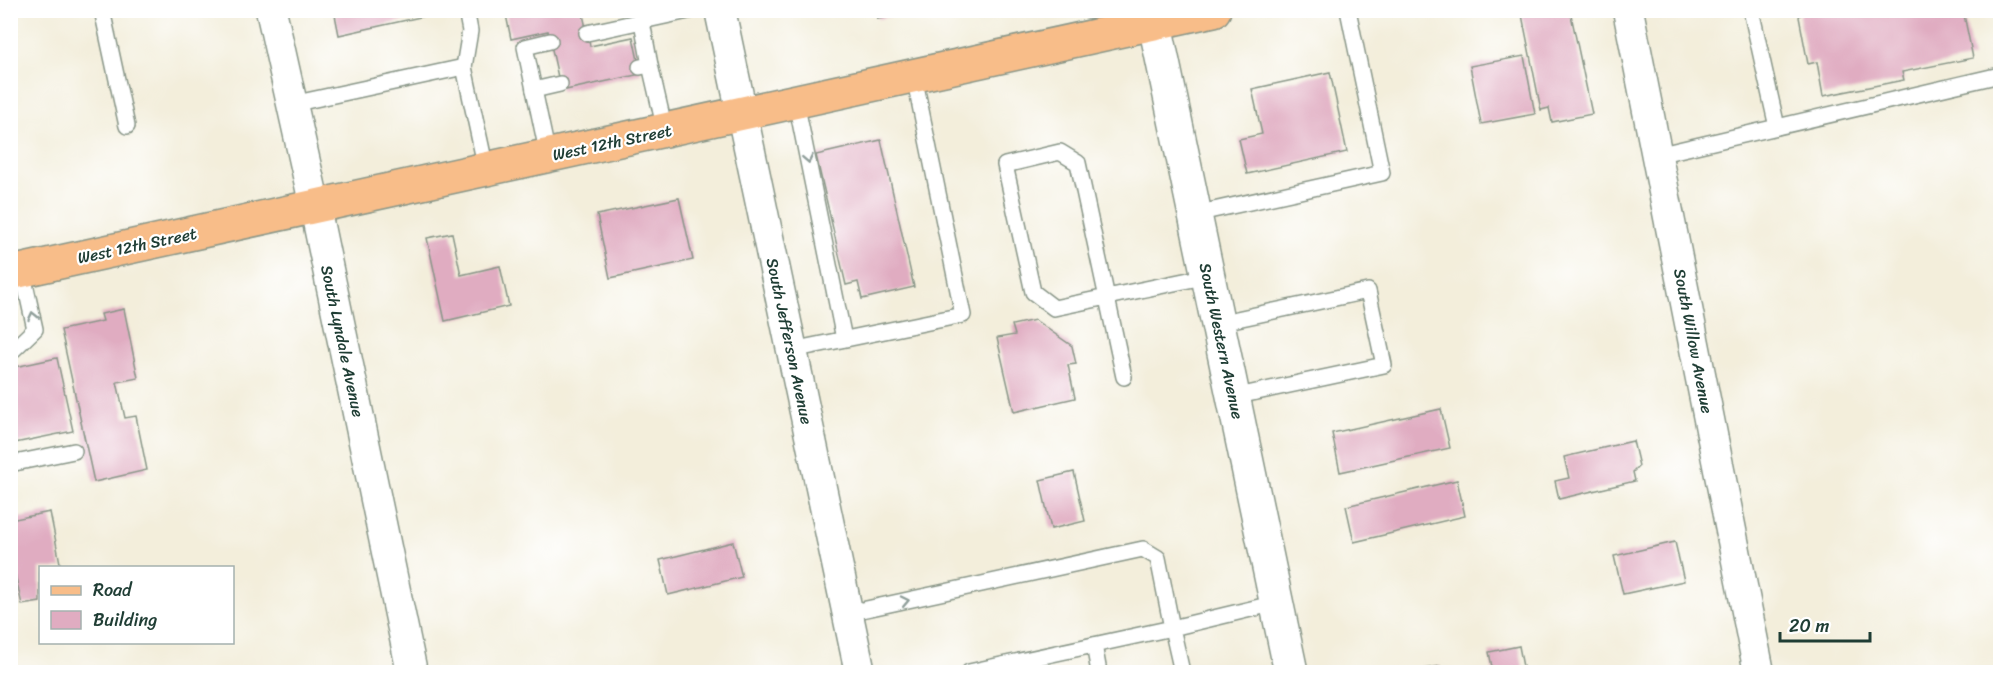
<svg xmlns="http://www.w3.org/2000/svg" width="2011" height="683" font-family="Sriracha,sans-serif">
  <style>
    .building { fill: #e0acc1 }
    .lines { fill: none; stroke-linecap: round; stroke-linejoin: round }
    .service-casing { stroke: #899688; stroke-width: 18 }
    .minor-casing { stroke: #899688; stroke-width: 33 }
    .tertiary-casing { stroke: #899688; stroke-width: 36 }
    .primary-casing { stroke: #899688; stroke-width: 36 }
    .service { stroke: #fff; stroke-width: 15 }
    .minor { stroke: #fff; stroke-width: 30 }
    .tertiary { stroke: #fff; stroke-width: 33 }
    .primary { stroke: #f8bd89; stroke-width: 33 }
    .oneway { stroke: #8f9e9a }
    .labels { text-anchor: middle; stroke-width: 4.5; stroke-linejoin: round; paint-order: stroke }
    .street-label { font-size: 16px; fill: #1f3d34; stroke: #fff }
  </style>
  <rect width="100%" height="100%" fill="#fff"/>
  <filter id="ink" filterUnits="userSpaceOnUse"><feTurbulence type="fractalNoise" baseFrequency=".0167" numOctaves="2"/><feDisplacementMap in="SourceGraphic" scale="12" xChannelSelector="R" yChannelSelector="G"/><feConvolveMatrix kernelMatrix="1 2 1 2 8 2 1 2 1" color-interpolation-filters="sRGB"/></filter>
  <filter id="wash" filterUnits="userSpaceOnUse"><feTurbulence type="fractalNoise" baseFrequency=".008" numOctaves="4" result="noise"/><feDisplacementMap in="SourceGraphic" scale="24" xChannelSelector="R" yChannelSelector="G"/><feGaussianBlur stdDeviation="1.35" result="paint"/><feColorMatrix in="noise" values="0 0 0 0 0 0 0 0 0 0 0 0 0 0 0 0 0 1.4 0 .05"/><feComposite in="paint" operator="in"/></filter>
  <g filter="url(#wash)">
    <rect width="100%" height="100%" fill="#f3eedb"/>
    <g id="blocks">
      <g class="building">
        <path d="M334,10H433L434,14L339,35Z"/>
        <path d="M505,10H582L590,46L633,37L641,74L561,91L548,31L511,39Z"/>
        <path d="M876,10H912V11L878,19Z"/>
        <path d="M1521,10H1570L1592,114L1552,122L1549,108L1541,110Z"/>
        <path d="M1803,10H1963L1973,58L1902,72L1904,80L1823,96L1817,62L1808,64L1799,17Z"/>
        <path d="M1524,56L1535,114L1481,124L1470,66Z"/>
        <path d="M1330,72L1347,152L1247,174L1239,139L1262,134L1252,89Z"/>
        <path d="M881,140L914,287L862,299L858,282L846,285L816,155Z"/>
        <path d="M679,198L693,260L610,278L597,215Z"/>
        <path d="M452,233L461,275L500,266L509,306L445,321L427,238Z"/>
        <path d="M124,309L138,378L117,382L125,418L136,416L147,470L94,482L61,330L103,321L101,314Z"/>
        <path d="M1035,320L1072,346L1076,364L1068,365L1075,398L1014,412L997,338L1015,335L1012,325Z"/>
        <path d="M57,358L73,431L10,444V368Z"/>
        <path d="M1441,409L1450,448L1340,472L1332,433Z"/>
        <path d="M1633,441L1639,466L1633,472L1635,481L1559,499L1555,481L1569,478L1564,457Z"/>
        <path d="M1074,472L1085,521L1051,529L1040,480Z"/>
        <path d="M1457,480L1465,516L1354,542L1346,506Z"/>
        <path d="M50,512L61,568H40V602L22,605L10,551V520Z"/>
        <path d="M733,542L742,577L668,595L660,560Z"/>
        <path d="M1675,542L1684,581L1623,594L1614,556Z"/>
        <path d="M1519,646L1524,672H1493L1489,652Z"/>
        <path d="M1440,666L1441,672H1412V671Z"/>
      </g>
    </g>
  </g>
  <g filter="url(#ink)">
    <use href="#blocks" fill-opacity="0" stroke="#899688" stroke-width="1.5"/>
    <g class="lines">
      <defs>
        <g id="service">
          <path d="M102,10L127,126"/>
          <path d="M1751,10L1777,127"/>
          <path d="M587,33L693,10"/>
          <path d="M650,65L665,130"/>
          <path d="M464,67L470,31L466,10"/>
          <path d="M640,67L650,65L642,22"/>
          <path d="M534,90L560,84"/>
          <path d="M796,102L844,339"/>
          <path d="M292,104L464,67L486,169"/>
          <path d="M1657,155L2000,75"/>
          <path d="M548,156L525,47L550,41"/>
          <path d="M1195,214L1382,173L1348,10"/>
          <path d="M1218,323L1368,291L1384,365L1233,397"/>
          <path d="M792,350L963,315L914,76"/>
          <path d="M10,353L35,329L22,270"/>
          <path d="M1124,377L1078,163L1060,152L1005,165L1033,292L1054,308L1208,276"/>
          <path d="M10,464L74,451"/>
          <path d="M848,613L1143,549L1158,558L1172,628L969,672"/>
          <path d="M1094,645L1099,672"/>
          <path d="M1182,672L1172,628L1276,603"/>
        </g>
        <g id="minor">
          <path d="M271,10L315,207L412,672"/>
          <path d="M720,10L860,672"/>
          <path d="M1628,10L1759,672"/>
        </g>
        <path id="tertiary" d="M1152,10L1291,672"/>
        <path id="primary" d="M10,273L1214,10"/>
      </defs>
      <use href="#service" class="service-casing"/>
      <use href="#minor" class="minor-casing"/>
      <use href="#tertiary" class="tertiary-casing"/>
      <use href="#primary" class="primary-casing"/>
      <use href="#service" class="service"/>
      <use href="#minor" class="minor"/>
      <use href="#tertiary" class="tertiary"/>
      <use href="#primary" class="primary"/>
    </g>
    <defs><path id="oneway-chevron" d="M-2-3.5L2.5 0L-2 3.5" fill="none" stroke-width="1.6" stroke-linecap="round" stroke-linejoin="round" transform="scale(1.5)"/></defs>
    <g class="oneway">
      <use href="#oneway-chevron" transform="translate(808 159) rotate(79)"/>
      <use href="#oneway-chevron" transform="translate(33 316) rotate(-103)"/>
      <use href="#oneway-chevron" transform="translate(905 601) rotate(-12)"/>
    </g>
  </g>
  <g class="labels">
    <g class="street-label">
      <text transform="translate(612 142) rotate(-12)" y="6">West 12th Street</text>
      <text transform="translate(137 245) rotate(-12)" y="6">West 12th Street</text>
      <text transform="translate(343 341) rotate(78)" y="6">South Lyndale Avenue</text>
      <text transform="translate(790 341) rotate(78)" y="6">South Jefferson Avenue</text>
      <text transform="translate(1222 341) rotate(78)" y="6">South Western Avenue</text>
      <text transform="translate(1694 341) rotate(79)" y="6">South Willow Avenue</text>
    </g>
  </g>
  <rect width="2011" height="683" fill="none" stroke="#fff" stroke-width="36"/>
  <rect x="39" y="566" width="195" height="78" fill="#ffffff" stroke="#a5b1ae" stroke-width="1.5"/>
  <rect x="51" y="586" width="30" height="9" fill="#f8bd89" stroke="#a5b1ae" stroke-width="1.5"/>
  <text x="93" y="596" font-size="18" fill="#1f3d34">Road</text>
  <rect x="51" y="611" width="30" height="18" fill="#e0acc1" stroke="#a5b1ae" stroke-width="1.5"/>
  <text x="93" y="626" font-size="18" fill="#1f3d34">Building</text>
  <path d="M1780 632v9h90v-9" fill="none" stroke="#1f3d34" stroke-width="3"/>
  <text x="1789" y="632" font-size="18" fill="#1f3d34" stroke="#ffffff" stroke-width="4.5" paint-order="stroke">20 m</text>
</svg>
